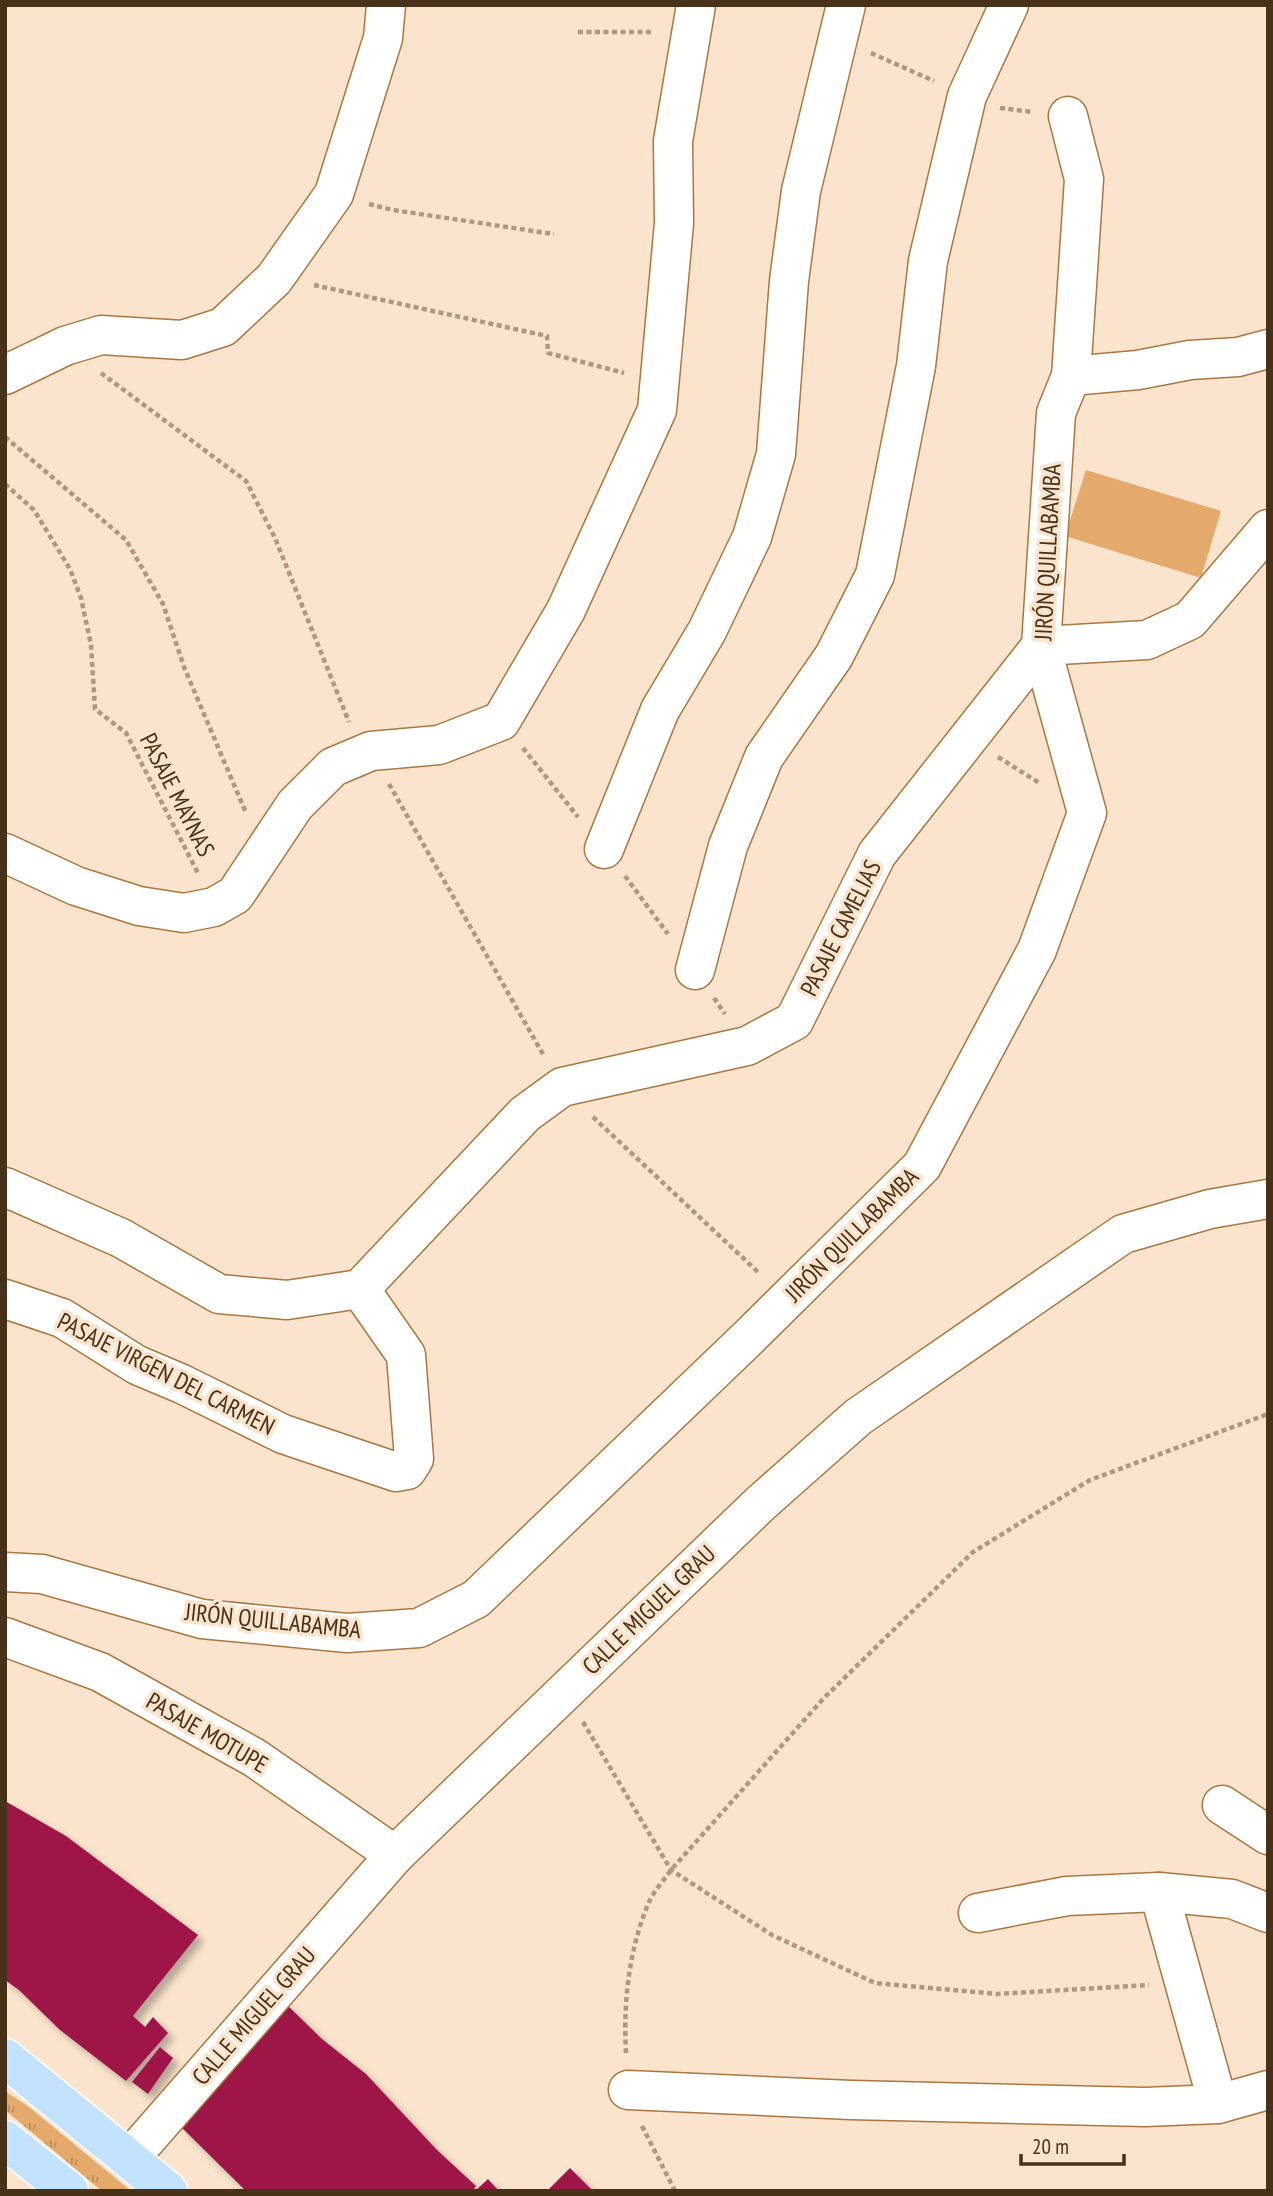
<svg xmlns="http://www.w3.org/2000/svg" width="1273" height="2196" font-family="'PT Sans Narrow',sans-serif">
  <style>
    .grass { fill: url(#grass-tufts) }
    .pitch { fill: #e4aa6b }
    .building { fill: #9e1847; filter: url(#shadow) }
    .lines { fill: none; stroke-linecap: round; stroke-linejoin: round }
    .minor-casing { stroke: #ab773e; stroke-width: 41 }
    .major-casing { stroke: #fff; stroke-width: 41 }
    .path { stroke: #af9881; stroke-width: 4.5; stroke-dasharray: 5 3.5; stroke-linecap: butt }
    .minor { stroke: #fff; stroke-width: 38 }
    .major { stroke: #c2e2fe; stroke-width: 38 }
    .labels { text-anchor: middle; stroke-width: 7; stroke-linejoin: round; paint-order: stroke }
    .street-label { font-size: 24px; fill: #473119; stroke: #fbe4cd }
  </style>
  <defs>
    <pattern id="grass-tufts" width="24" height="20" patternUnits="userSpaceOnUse" patternTransform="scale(1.75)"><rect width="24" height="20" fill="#e4aa6b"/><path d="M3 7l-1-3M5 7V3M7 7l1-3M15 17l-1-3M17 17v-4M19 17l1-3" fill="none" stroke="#bb8b57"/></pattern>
    <filter id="shadow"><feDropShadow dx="6" dy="6" stdDeviation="3.5" flood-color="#0004"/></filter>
  </defs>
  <rect width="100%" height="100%" fill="#fbe4cd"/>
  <path class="grass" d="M5,2091L29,2107L131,2191H102L5,2110Z"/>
  <path class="pitch" d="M1086,470L1221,511L1201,578L1065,536Z"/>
  <g class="building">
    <path d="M5,1801L66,1836L198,1935L133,2016L145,2027L153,2017L168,2033L126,2081L60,2030L19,1990L5,1980Z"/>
    <path d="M284,2002L322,2039L366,2074L437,2150L476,2186L472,2191H246L181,2127Z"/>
    <path d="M160,2047L173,2058L148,2094L132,2082Z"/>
    <path d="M570,2168L593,2191H547Z"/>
    <path d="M488,2179L499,2191H475Z"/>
  </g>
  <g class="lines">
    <defs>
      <g id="minor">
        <path d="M1068,116L1084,179L1071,376"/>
        <path d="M5,375L65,346L101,335L182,340L223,327L274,279L334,194L383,38L386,5"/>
        <path d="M1041,646L1147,640L1190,620L1268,529"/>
        <path d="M604,849L660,710L707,631L752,537L776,454L789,281L801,191L846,5"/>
        <path d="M5,853L76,886L139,906L184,913L214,907L235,895L295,805L333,767L371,751L439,745L501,721L566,610L657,410L674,223L673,141L696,5"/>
        <path d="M695,970L728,846L764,757L834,656L875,575L916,366L928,261L967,96L1009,5"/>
        <path d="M5,1187L121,1238L219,1294L287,1300L360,1289L525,1114L562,1087L747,1046L794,1021L877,854L1041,646"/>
        <path d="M5,1299L62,1318L137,1365L182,1384L283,1434L396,1472L407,1470L414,1459L406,1355L360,1289"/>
        <path d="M5,1572L42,1574L202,1619L347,1633L419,1628L476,1599L748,1338L922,1166L1037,950L1087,813L1041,646L1056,413L1071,376L1138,370L1190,360L1238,357L1268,349"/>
        <path d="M5,1637L100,1672L255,1758L395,1855"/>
        <path d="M1222,1805L1268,1835"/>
        <path d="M1159,1892L1218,2104"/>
        <path d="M978,1913L1067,1896L1159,1892L1232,1899L1268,1913"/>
        <path d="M628,2090L851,2100L1145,2107L1218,2104L1268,2090"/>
        <path d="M130,2158L395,1855L761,1503L858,1417L1123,1234L1210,1209L1268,1199"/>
      </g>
      <g id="major">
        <path d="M5,2058L168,2191"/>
        <path d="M5,2140L69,2191"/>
      </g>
    </defs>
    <use href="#minor" class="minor-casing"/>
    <use href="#major" class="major-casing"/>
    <g class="path">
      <path d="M578,32H654"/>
      <path d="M871,53L934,81"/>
      <path d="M1000,108L1033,112"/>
      <path d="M369,204L393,210L554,234"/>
      <path d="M314,285L547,336L548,353L624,373"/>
      <path d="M101,373L246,481L275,538L349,722"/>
      <path d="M5,437L126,540L163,604L184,667L246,813"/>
      <path d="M5,484L34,510L70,569L81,598L91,645L95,709L126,733L199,875"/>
      <path d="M523,748L578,817"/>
      <path d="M998,757L1041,784"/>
      <path d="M389,784L544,1056"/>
      <path d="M625,876L668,934"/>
      <path d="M714,998L725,1014"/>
      <path d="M593,1117L760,1274"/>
      <path d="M583,1722L671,1870L772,1935L875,1983L997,1994L1149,1985"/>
      <path d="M626,2053C623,2002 629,1949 649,1902C654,1891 664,1880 671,1870L823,1699L973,1552L1090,1480L1268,1414"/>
      <path d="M642,2126L675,2191"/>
    </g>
    <use href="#minor" class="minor"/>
    <use href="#major" class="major"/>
  </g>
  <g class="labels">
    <g class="street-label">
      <text transform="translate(1048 552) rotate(-87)" y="8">JIRÓN QUILLABAMBA</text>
      <text transform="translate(177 795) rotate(63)" y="8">PASAJE MAYNAS</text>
      <text transform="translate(841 928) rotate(-63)" y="8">PASAJE CAMELIAS</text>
      <text transform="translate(852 1235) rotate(-45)" y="8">JIRÓN QUILLABAMBA</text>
      <text transform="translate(166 1374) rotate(27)" y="8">PASAJE VIRGEN DEL CARMEN</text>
      <text transform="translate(649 1610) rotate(-44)" y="8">CALLE MIGUEL GRAU</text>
      <text transform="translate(273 1621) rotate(6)" y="8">JIRÓN QUILLABAMBA</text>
      <text transform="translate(207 1733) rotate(30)" y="8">PASAJE MOTUPE</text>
      <text transform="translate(254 2016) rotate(-49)" y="8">CALLE MIGUEL GRAU</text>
    </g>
  </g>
  <rect width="1273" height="2196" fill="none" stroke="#473119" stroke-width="14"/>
  <path d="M1021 2154v10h103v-10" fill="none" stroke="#473119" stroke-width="3.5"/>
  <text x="1032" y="2154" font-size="21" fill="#473119" stroke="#fbe4cd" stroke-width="5" paint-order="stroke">20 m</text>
</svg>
